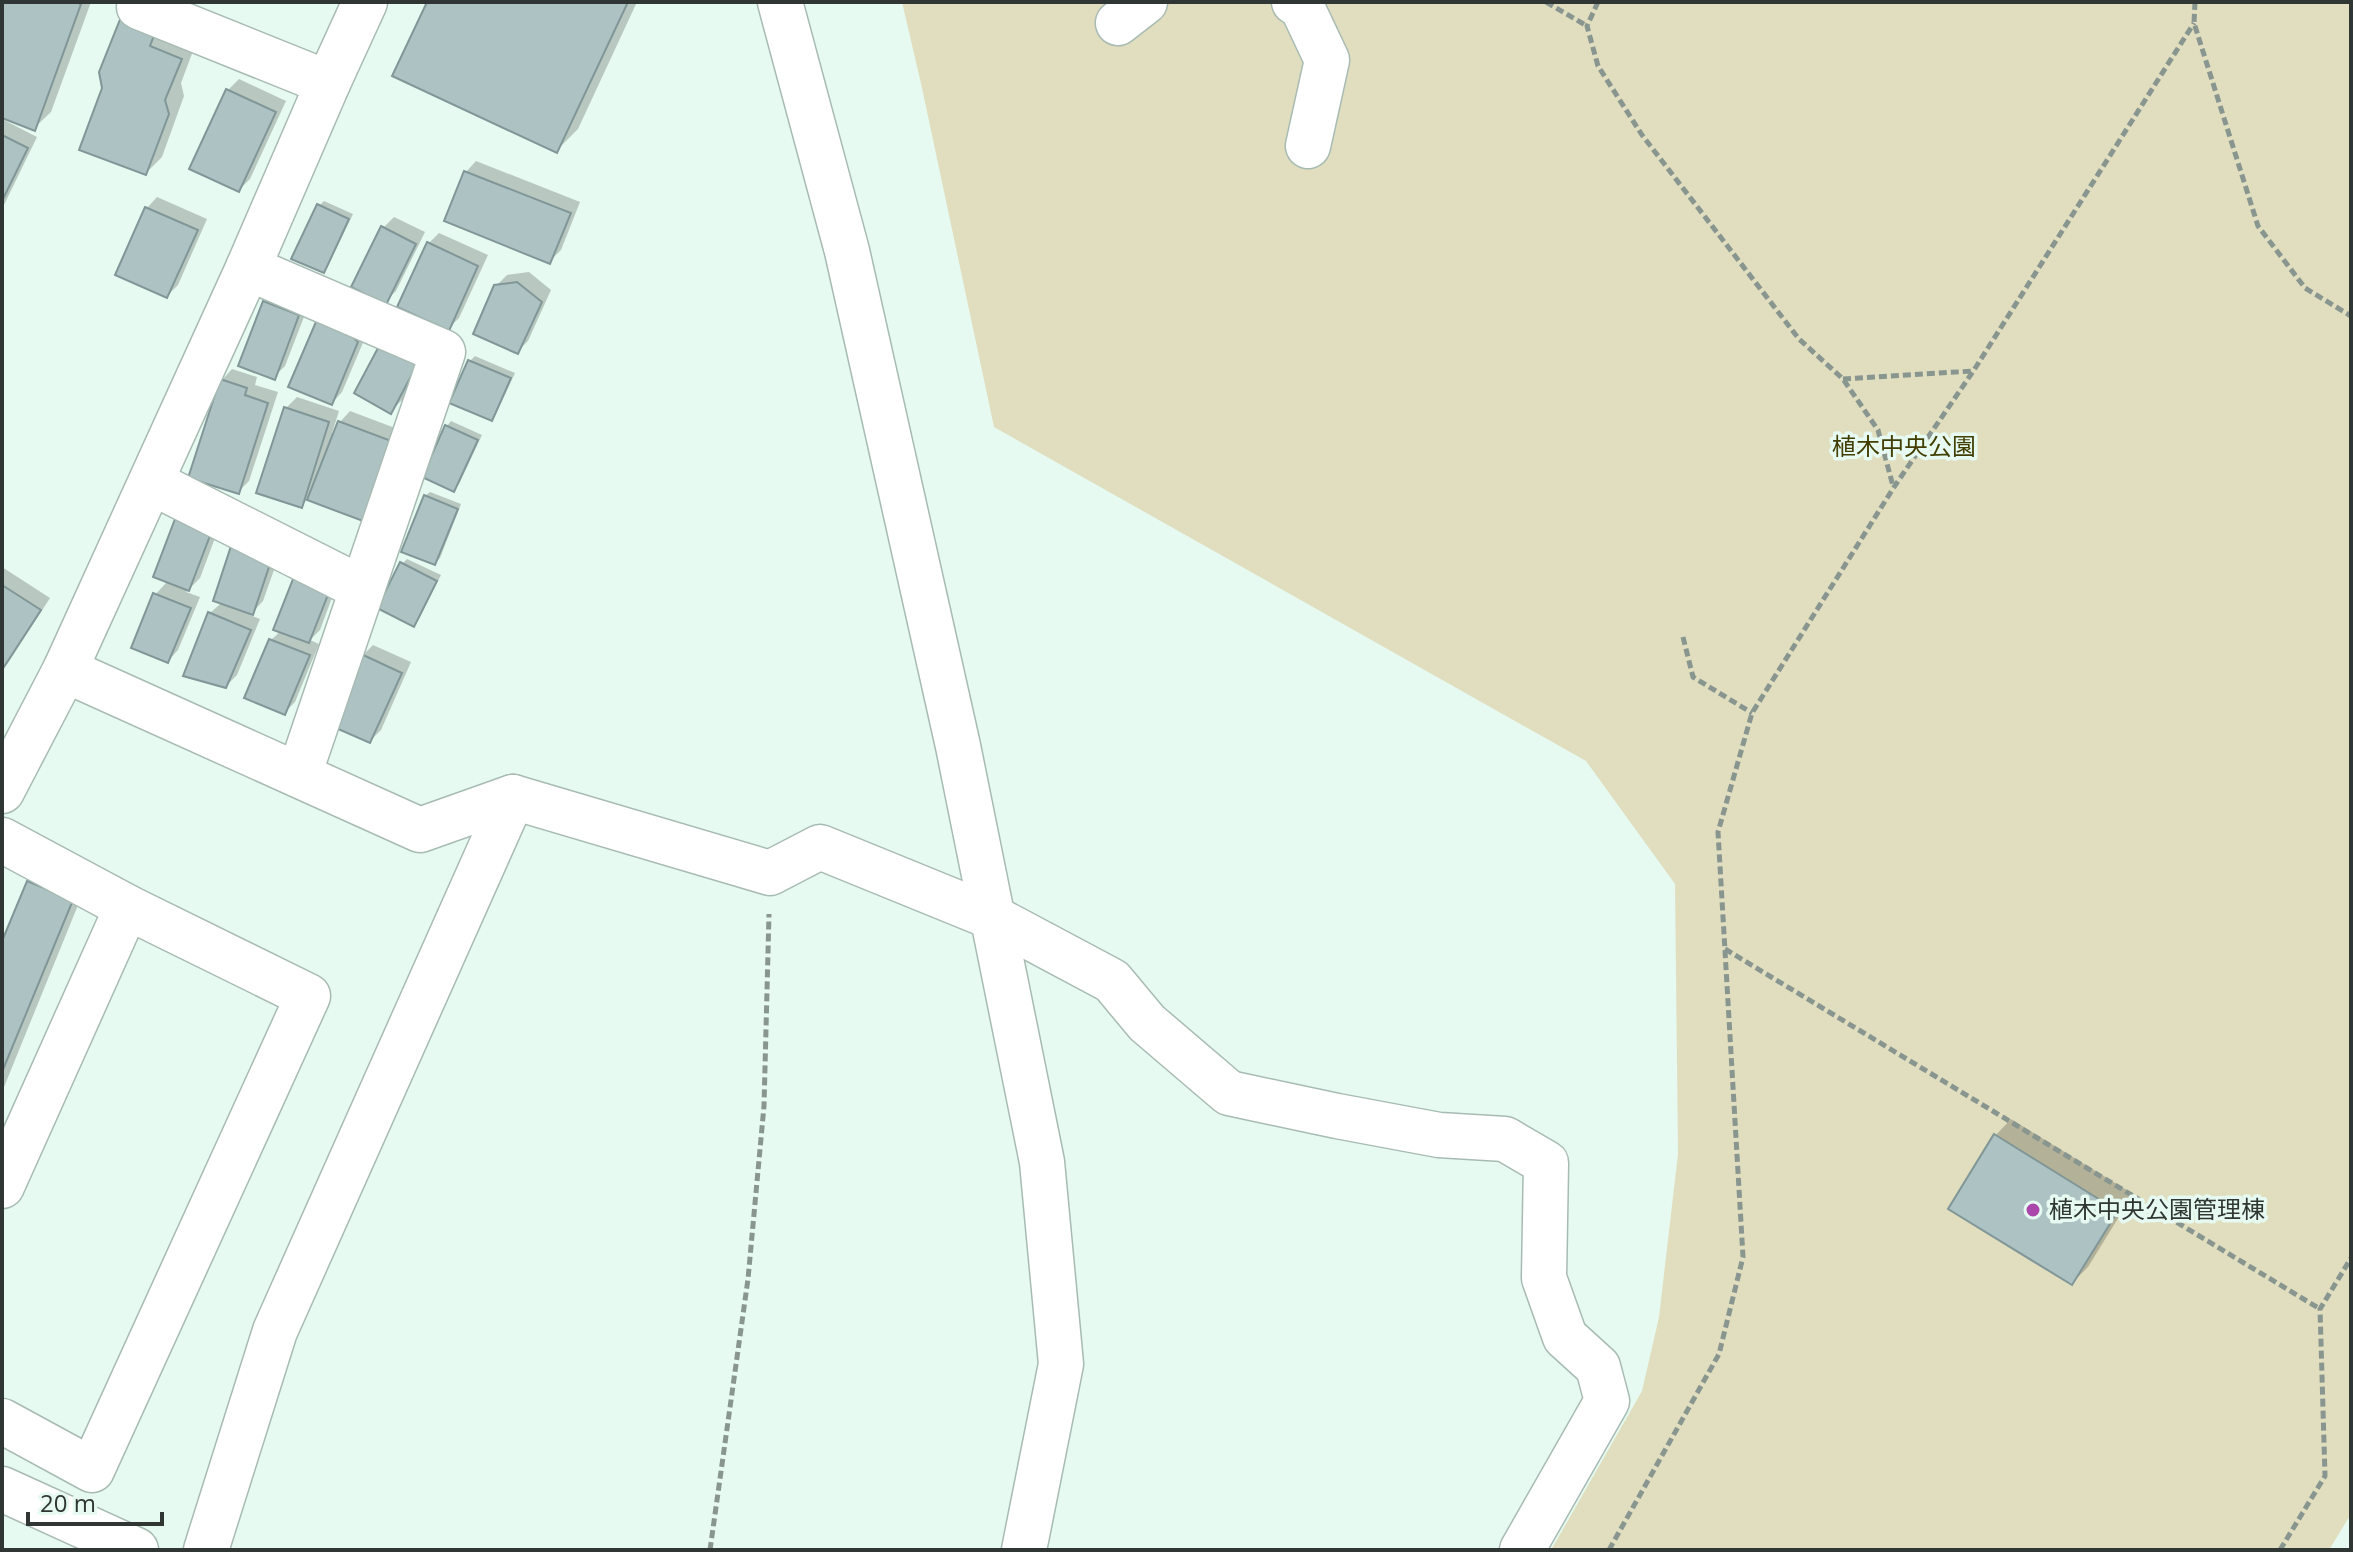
<svg xmlns="http://www.w3.org/2000/svg" width="2353" height="1552" font-family="'Open Sans','Noto Sans JP',sans-serif">
  <style>
    .green { fill: #e0debf }
    .shadow { fill: #0003 }
    .building { fill: #adc2c3; stroke: #819697; stroke-width: 2 }
    .lines { fill: none; stroke-linecap: round; stroke-linejoin: round }
    .minor-casing { stroke: #a8bbb3; stroke-width: 47 }
    .path { stroke: #899690; stroke-width: 5; stroke-dasharray: 8 4; stroke-linecap: butt }
    .minor { stroke: #fff; stroke-width: 44 }
    .poi-dot { fill: #ab46aa; stroke: #e6faf1; stroke-width: 3 }
    .labels { text-anchor: middle; stroke-width: 7; stroke-linejoin: round; paint-order: stroke }
    .park-label { font-size: 24px; fill: #423d00; stroke: #e6faf1 }
    .poi-label { font-size: 24px; fill: #2f3633; stroke: #e6faf1; text-anchor: start }
  </style>
  <rect width="100%" height="100%" fill="#e6faf1"/>
  <path class="green" d="M902,2H2351V1514L2329,1550H1551L1642,1391L1659,1317L1678,1154L1675,884L1586,761L994,427L922,88Z"/>
  <g class="shadow">
    <path d="M2,2H91L51,112L34,128L6,118L4,120L37,137L2,209Z"/>
    <path d="M429,2H637L578,129L557,150Z"/>
    <path d="M123,18L196,43L181,83L184,96L162,157L146,173L104,88Z"/>
    <path d="M239,79L286,101L250,179L239,190L228,90Z"/>
    <path d="M476,161L580,202L561,250L550,261L466,172Z"/>
    <path d="M157,197L207,219L178,285L167,296L147,208Z"/>
    <path d="M324,201L353,214L328,266L323,271L319,206Z"/>
    <path d="M394,217L425,232L396,291L385,302L383,228Z"/>
    <path d="M439,233L488,255L459,318L449,328L428,244Z"/>
    <path d="M529,272L551,290L528,341L517,352L496,286L507,275Z"/>
    <path d="M275,291L309,304L285,366L274,377L264,302Z"/>
    <path d="M353,316L368,331L342,392L332,403Z"/>
    <path d="M380,347L426,354L402,400L391,411Z"/>
    <path d="M475,356L515,373L496,414L491,419L452,402L470,361Z"/>
    <path d="M232,369L257,377L255,385L278,392L249,481L238,492L222,380Z"/>
    <path d="M297,397L339,411L332,433L335,434L340,422L350,411L403,431L309,498L301,506L286,408Z"/>
    <path d="M451,421L482,435L459,484L454,489L447,426Z"/>
    <path d="M430,492L461,504L440,558L435,563L425,496Z"/>
    <path d="M221,522L200,578L186,592L200,597L178,650L168,661L155,595Z"/>
    <path d="M281,550L263,601L250,615L260,619L237,675L226,686L210,613Z"/>
    <path d="M407,559L441,575L419,619L414,624L402,564Z"/>
    <path d="M2,567L50,598L8,663L2,669Z"/>
    <path d="M340,576L320,630L310,640L319,644L295,702L284,713L247,697L271,640Z"/>
    <path d="M373,645L411,662L381,730L370,741L362,656Z"/>
    <path d="M45,866L87,883L2,1092V946L28,882Z"/>
    <path d="M2011,1119L2133,1194L2088,1267L2072,1283L1995,1136Z"/>
  </g>
  <g class="building">
    <path d="M2,2H75L81,4L35,131L2,118Z"/>
    <path d="M427,2H628L557,153L392,76Z"/>
    <path d="M121,17L156,30L150,46L182,59L165,100L169,114L146,175L79,150L102,88L99,72Z"/>
    <path d="M226,89L276,112L239,192L189,169Z"/>
    <path d="M2,135L28,148L2,201Z"/>
    <path d="M464,171L571,213L550,264L444,221Z"/>
    <path d="M317,204L349,219L324,273L291,259Z"/>
    <path d="M145,207L198,230L167,298L115,275Z"/>
    <path d="M381,226L416,244L386,305L351,287Z"/>
    <path d="M427,242L478,266L449,331L397,307Z"/>
    <path d="M517,282L542,302L518,354L473,334L494,285Z"/>
    <path d="M263,301L299,315L275,380L238,366Z"/>
    <path d="M318,317L342,327L358,342L332,405L288,387Z"/>
    <path d="M379,346L417,365L391,414L354,393Z"/>
    <path d="M468,360L511,378L492,421L449,403Z"/>
    <path d="M220,379L247,388L245,395L268,403L239,494L188,478Z"/>
    <path d="M284,407L329,422L302,508L256,493Z"/>
    <path d="M338,421L394,442L363,521L307,500Z"/>
    <path d="M445,425L478,440L454,492L422,477Z"/>
    <path d="M424,495L458,509L435,565L401,552Z"/>
    <path d="M175,519L211,533L189,591L153,577Z"/>
    <path d="M233,540L271,561L253,615L213,601Z"/>
    <path d="M400,562L437,581L414,627L377,608Z"/>
    <path d="M295,574L331,587L309,643L273,630Z"/>
    <path d="M2,585L41,610L2,670Z"/>
    <path d="M153,593L191,608L168,663L131,648Z"/>
    <path d="M208,612L251,630L226,688L183,676Z"/>
    <path d="M269,639L310,655L285,715L244,698Z"/>
    <path d="M361,654L402,673L370,743L329,725Z"/>
    <path d="M27,881L73,900L2,1072V941Z"/>
    <path d="M1994,1134L2118,1211L2072,1285L1948,1209Z"/>
  </g>
  <g class="lines">
    <defs>
      <g id="minor">
        <path d="M780,2L847,251L958,746L1042,1162L1061,1364L1024,1550"/>
        <path d="M1294,2L1302,7L1327,60L1308,146"/>
        <path d="M139,7L328,83"/>
        <path d="M1118,23L1145,2"/>
        <path d="M248,268L443,352L299,775"/>
        <path d="M151,482L361,588"/>
        <path d="M65,670L420,830L513,797L770,873L820,847L992,917L1112,981L1147,1023L1229,1093L1337,1116L1439,1135L1505,1139L1546,1163L1544,1278L1565,1337L1598,1367L1607,1401L1522,1550"/>
        <path d="M2,791L65,670L248,268L328,83L365,2"/>
        <path d="M2,840L127,907L2,1186"/>
        <path d="M2,1421L92,1470L308,996L127,907"/>
        <path d="M2,1489L136,1550"/>
        <path d="M206,1550L275,1331L513,797"/>
      </g>
    </defs>
    <use href="#minor" class="minor-casing"/>
    <g class="path">
      <path d="M1546,2L1587,26"/>
      <path d="M1598,2L1587,26L1598,66L1642,135L1799,339L1843,379L1878,430L1893,486"/>
      <path d="M2195,2L2194,23L2258,226L2305,288L2351,316"/>
      <path d="M1843,379L1973,371"/>
      <path d="M1683,637L1693,677L1752,713"/>
      <path d="M1725,949L2320,1309"/>
      <path d="M710,1550L748,1279L764,1106L769,914"/>
      <path d="M1609,1550L1719,1354L1743,1257L1718,832L1752,713L1894,487L1974,370L2194,23"/>
      <path d="M2280,1550L2325,1476L2320,1309L2351,1258"/>
    </g>
    <use href="#minor" class="minor"/>
  </g>
  <circle class="poi-dot" cx="2033" cy="1210" r="8"/>
  <g class="labels">
    <g class="park-label">
      <text x="1904" y="455">植木中央公園</text>
    </g>
    <g class="poi-label">
      <text x="2049" y="1218">植木中央公園管理棟</text>
    </g>
  </g>
  <rect width="2353" height="1552" fill="none" stroke="#2f3633" stroke-width="8"/>
  <path d="M28 1512v12h134v-12" fill="none" stroke="#2f3633" stroke-width="4"/>
  <text x="40" y="1512" font-size="24" fill="#2f3633" stroke="#e6faf1" stroke-width="6" paint-order="stroke">20 m</text>
</svg>
